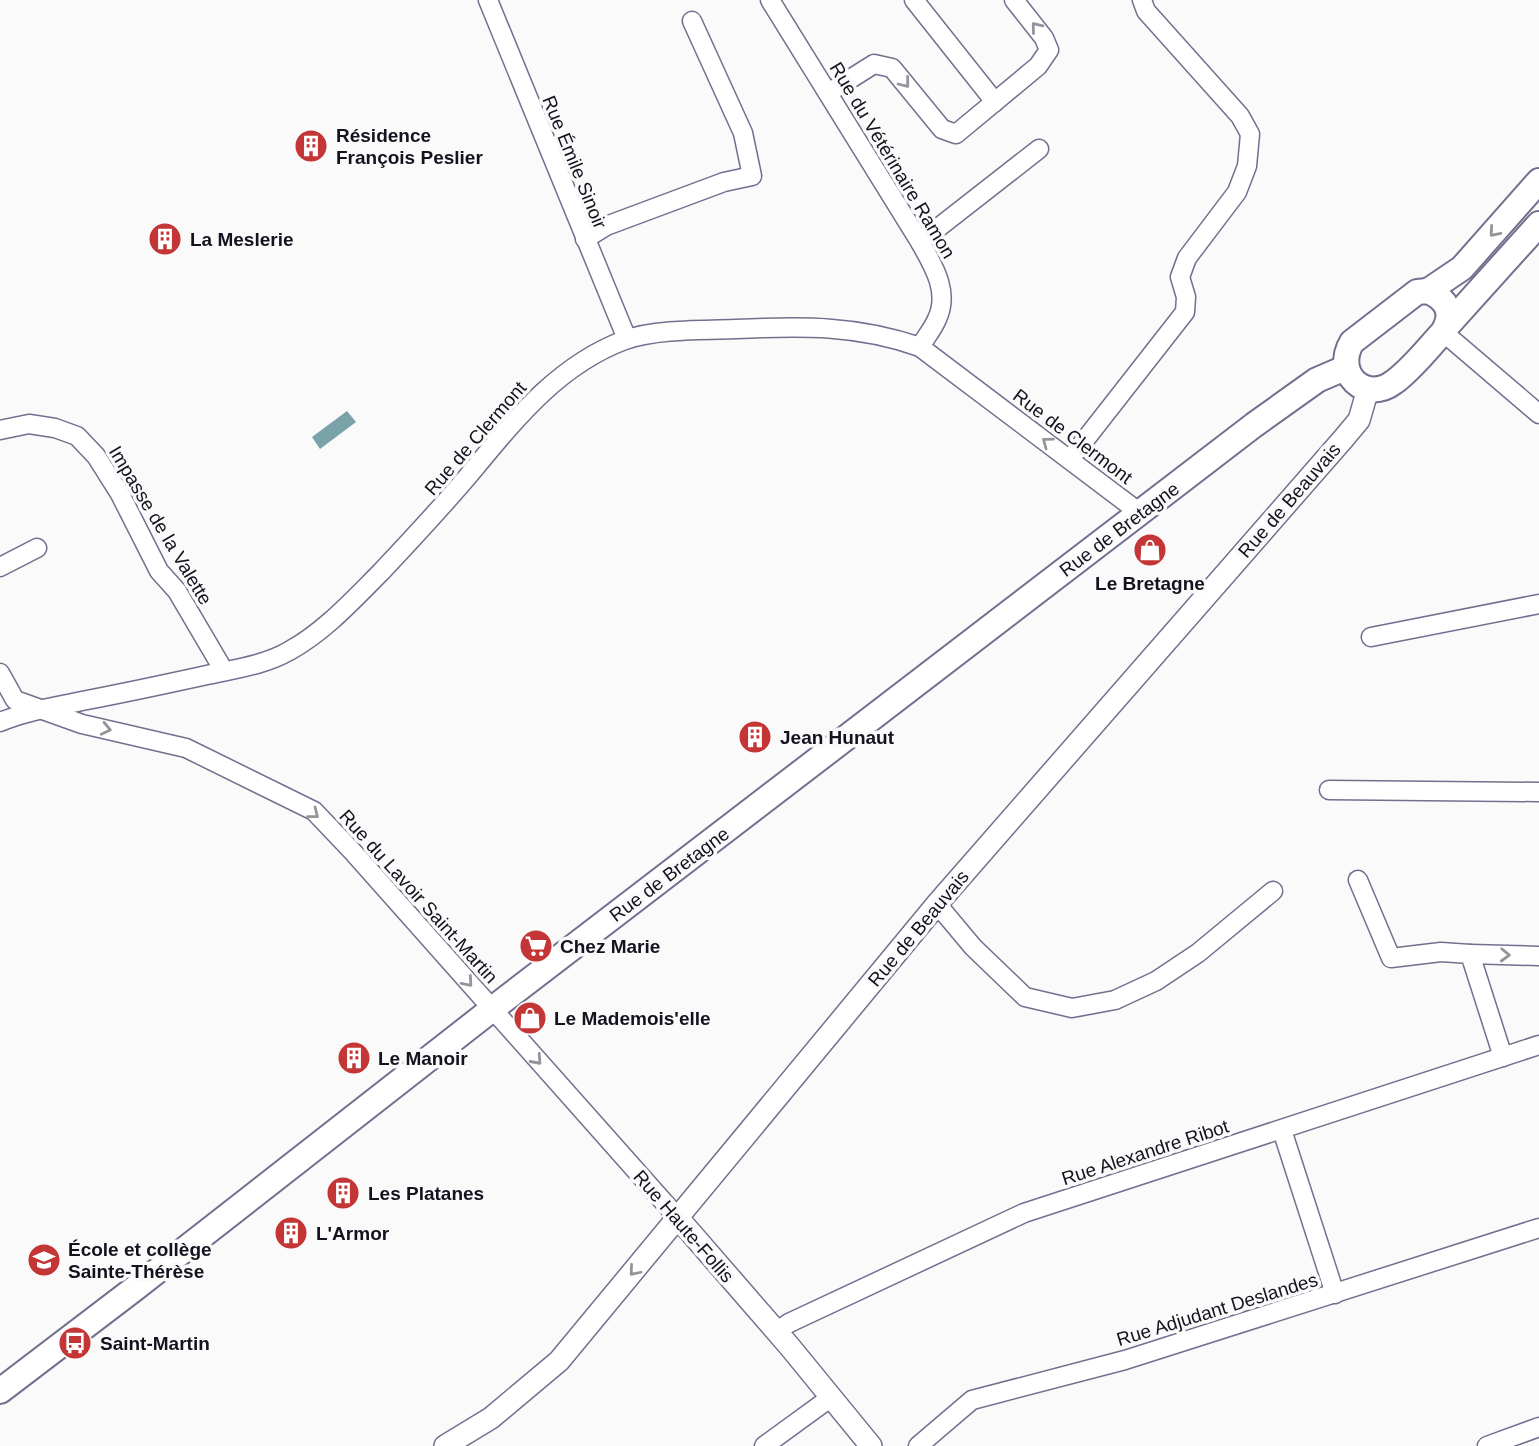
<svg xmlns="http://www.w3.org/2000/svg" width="1539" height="1446" font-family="Arial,sans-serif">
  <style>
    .water { fill: #79a3a9 }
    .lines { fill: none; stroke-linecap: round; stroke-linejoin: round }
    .minor-casing { stroke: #736f8e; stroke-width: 21 }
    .tertiary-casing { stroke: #736f8e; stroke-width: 24 }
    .secondary-casing { stroke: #736f8e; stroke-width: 28 }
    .minor { stroke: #fff; stroke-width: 18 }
    .tertiary { stroke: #fff; stroke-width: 21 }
    .secondary { stroke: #fff; stroke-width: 24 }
    .oneway { stroke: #95949a }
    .labels { text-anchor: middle; stroke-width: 7; stroke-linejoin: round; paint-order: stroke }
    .poi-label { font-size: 19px; font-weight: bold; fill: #14121e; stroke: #fafafa; text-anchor: start }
    .street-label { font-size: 19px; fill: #14121e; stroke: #fafafa }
  </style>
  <rect width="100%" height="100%" fill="#fafafa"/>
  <path class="water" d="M347,411L356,422L320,449L312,437Z"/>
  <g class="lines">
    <defs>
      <g id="minor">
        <path d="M488,0L627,339"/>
        <path d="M770,0L920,242C933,265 950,292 937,319C933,329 925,338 920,347"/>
        <path d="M914,0L995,102"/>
        <path d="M828,93L874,64L892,68L942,129L956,134L1038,66L1049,50L1044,38L1014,0"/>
        <path d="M585,239L606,226L724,182L752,176L743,133L692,21"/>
        <path d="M920,242L1039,149"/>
        <path d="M1443,332L1539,414"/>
        <path d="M0,430L29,424L55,428L77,436L96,456L120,494L159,571L177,591L224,671"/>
        <path d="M1070,459L1185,312L1186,297L1180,277L1187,258L1237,192L1247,166L1250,134L1240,116L1146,11L1142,0"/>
        <path d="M0,567L37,548"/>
        <path d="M1371,637L1539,604"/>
        <path d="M0,673L15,700L82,724L186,748L314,811L353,852L678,1218"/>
        <path d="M0,722C27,711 54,707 82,701C124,693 166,684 207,675C234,669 265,665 289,651C324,632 353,600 381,572C413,538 444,505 474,469C517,417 560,364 625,340C654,329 705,330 736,329C802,326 857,325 920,347L1140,513"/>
        <path d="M1329,790L1539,792"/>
        <path d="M1358,880L1391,958L1441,952L1470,954L1503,1057"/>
        <path d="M937,904L973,947L1025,997L1072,1008L1115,1000L1156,981L1198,953L1273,891"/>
        <path d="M1470,954L1539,956"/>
        <path d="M1282,1130L1335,1294"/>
        <path d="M777,1331L789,1323L1024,1213L1539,1045"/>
        <path d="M764,1446L830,1398"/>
        <path d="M918,1446L972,1400L1125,1360L1539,1228"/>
        <path d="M1487,1446L1539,1427"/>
      </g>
      <g id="tertiary">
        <path d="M678,1218L790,1347L871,1446"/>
        <path d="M445,1446L491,1418L559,1361L937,904L1344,438L1359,420L1368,389"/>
      </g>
      <g id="secondary">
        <path d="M1428,291C1446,299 1455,312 1443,332C1428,348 1412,369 1394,382C1365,404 1333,373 1352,342L1417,292Z"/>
        <path d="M1428,291L1462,268L1539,181"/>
        <path d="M1448,325L1539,224"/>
        <path d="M0,1391L134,1289L491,1010L1254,425L1317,380L1345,368"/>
      </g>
    </defs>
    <use href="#minor" class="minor-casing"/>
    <use href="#tertiary" class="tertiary-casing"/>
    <use href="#secondary" class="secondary-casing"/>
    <use href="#minor" class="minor"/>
    <use href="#tertiary" class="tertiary"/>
    <use href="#secondary" class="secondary"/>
  </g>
  <defs><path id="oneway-chevron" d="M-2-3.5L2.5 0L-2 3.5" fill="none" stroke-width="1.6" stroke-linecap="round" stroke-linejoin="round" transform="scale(1.75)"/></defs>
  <g class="oneway">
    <use href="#oneway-chevron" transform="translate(1036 27) rotate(-129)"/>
    <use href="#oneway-chevron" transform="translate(905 83) rotate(52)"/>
    <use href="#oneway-chevron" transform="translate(1494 232) rotate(131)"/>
    <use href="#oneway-chevron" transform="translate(1047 442) rotate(-143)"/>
    <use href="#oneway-chevron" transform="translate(106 729) rotate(13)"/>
    <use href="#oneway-chevron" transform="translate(314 814) rotate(38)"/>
    <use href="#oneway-chevron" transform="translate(1505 955) rotate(2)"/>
    <use href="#oneway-chevron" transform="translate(468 982) rotate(49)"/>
    <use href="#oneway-chevron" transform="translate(537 1060) rotate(48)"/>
    <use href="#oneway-chevron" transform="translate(634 1271) rotate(130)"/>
  </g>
  <defs>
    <symbol id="building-disc" viewBox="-11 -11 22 22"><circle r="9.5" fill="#c43535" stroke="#fafafa"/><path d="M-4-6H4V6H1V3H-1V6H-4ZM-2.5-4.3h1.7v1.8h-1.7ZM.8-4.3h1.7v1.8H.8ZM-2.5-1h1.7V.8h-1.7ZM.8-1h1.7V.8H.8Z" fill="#fff"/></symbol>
    <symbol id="shop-disc" viewBox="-11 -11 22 22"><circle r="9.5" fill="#c43535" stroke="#fafafa"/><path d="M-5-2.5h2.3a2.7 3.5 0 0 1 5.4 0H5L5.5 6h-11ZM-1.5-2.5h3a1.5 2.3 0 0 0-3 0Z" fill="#fff"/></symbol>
    <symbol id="supermarket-disc" viewBox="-11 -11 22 22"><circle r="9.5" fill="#c43535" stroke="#fafafa"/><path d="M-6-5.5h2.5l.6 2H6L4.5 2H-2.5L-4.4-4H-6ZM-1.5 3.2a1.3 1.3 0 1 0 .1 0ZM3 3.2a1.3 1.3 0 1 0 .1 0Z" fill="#fff"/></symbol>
    <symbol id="school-disc" viewBox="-11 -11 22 22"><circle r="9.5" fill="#c43535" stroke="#fafafa"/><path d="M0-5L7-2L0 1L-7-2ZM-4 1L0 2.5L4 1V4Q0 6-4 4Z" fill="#fff"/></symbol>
    <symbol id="bus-disc" viewBox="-11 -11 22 22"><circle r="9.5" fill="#c43535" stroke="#fafafa"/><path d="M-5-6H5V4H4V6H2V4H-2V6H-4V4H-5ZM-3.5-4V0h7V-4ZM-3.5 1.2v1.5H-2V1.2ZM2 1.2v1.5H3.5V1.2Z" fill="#fff"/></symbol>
  </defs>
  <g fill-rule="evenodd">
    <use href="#building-disc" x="292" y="127" width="38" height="38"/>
    <use href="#building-disc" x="146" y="220" width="38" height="38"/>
    <use href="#shop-disc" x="1131" y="531" width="38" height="38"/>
    <use href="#building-disc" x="736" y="718" width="38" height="38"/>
    <use href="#supermarket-disc" x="517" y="927" width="38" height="38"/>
    <use href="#shop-disc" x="511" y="999" width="38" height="38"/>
    <use href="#building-disc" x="335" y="1039" width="38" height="38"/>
    <use href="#building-disc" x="324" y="1174" width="38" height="38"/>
    <use href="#building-disc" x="272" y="1214" width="38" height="38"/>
    <use href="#school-disc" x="25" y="1241" width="38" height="38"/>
    <use href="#bus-disc" x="56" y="1324" width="38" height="38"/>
  </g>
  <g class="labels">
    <g class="poi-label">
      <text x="336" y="142">Résidence<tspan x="336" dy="22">François Peslier</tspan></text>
      <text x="190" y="246">La Meslerie</text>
      <text x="1150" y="590" text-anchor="middle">Le Bretagne</text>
      <text x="780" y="744">Jean Hunaut</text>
      <text x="560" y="953">Chez Marie</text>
      <text x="554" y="1025">Le Mademois'elle</text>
      <text x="378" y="1065">Le Manoir</text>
      <text x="368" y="1200">Les Platanes</text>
      <text x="316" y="1240">L'Armor</text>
      <text x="68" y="1256">École et collège<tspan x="68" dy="22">Sainte-Thérèse</tspan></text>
      <text x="100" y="1350">Saint-Martin</text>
    </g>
    <g class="street-label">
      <text transform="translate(893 160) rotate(59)" y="7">Rue du Vétérinaire Ramon</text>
      <text transform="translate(575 162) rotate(68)" y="7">Rue Émile Sinoir</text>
      <text transform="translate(1073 436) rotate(37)" y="7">Rue de Clermont</text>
      <text transform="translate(475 438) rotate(-49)" y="7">Rue de Clermont</text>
      <text transform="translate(1289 500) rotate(-49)" y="7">Rue de Beauvais</text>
      <text transform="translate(161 525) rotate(59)" y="7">Impasse de la Valette</text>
      <text transform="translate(1119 529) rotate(-37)" y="7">Rue de Bretagne</text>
      <text transform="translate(669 874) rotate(-37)" y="7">Rue de Bretagne</text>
      <text transform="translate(419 896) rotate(48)" y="7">Rue du Lavoir Saint-Martin</text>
      <text transform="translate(918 928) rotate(-50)" y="7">Rue de Beauvais</text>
      <text transform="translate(1145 1152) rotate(-18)" y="7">Rue Alexandre Ribot</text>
      <text transform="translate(684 1226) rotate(49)" y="7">Rue Haute-Follis</text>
      <text transform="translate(1217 1309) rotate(-17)" y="7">Rue Adjudant Deslandes</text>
    </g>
  </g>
</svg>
